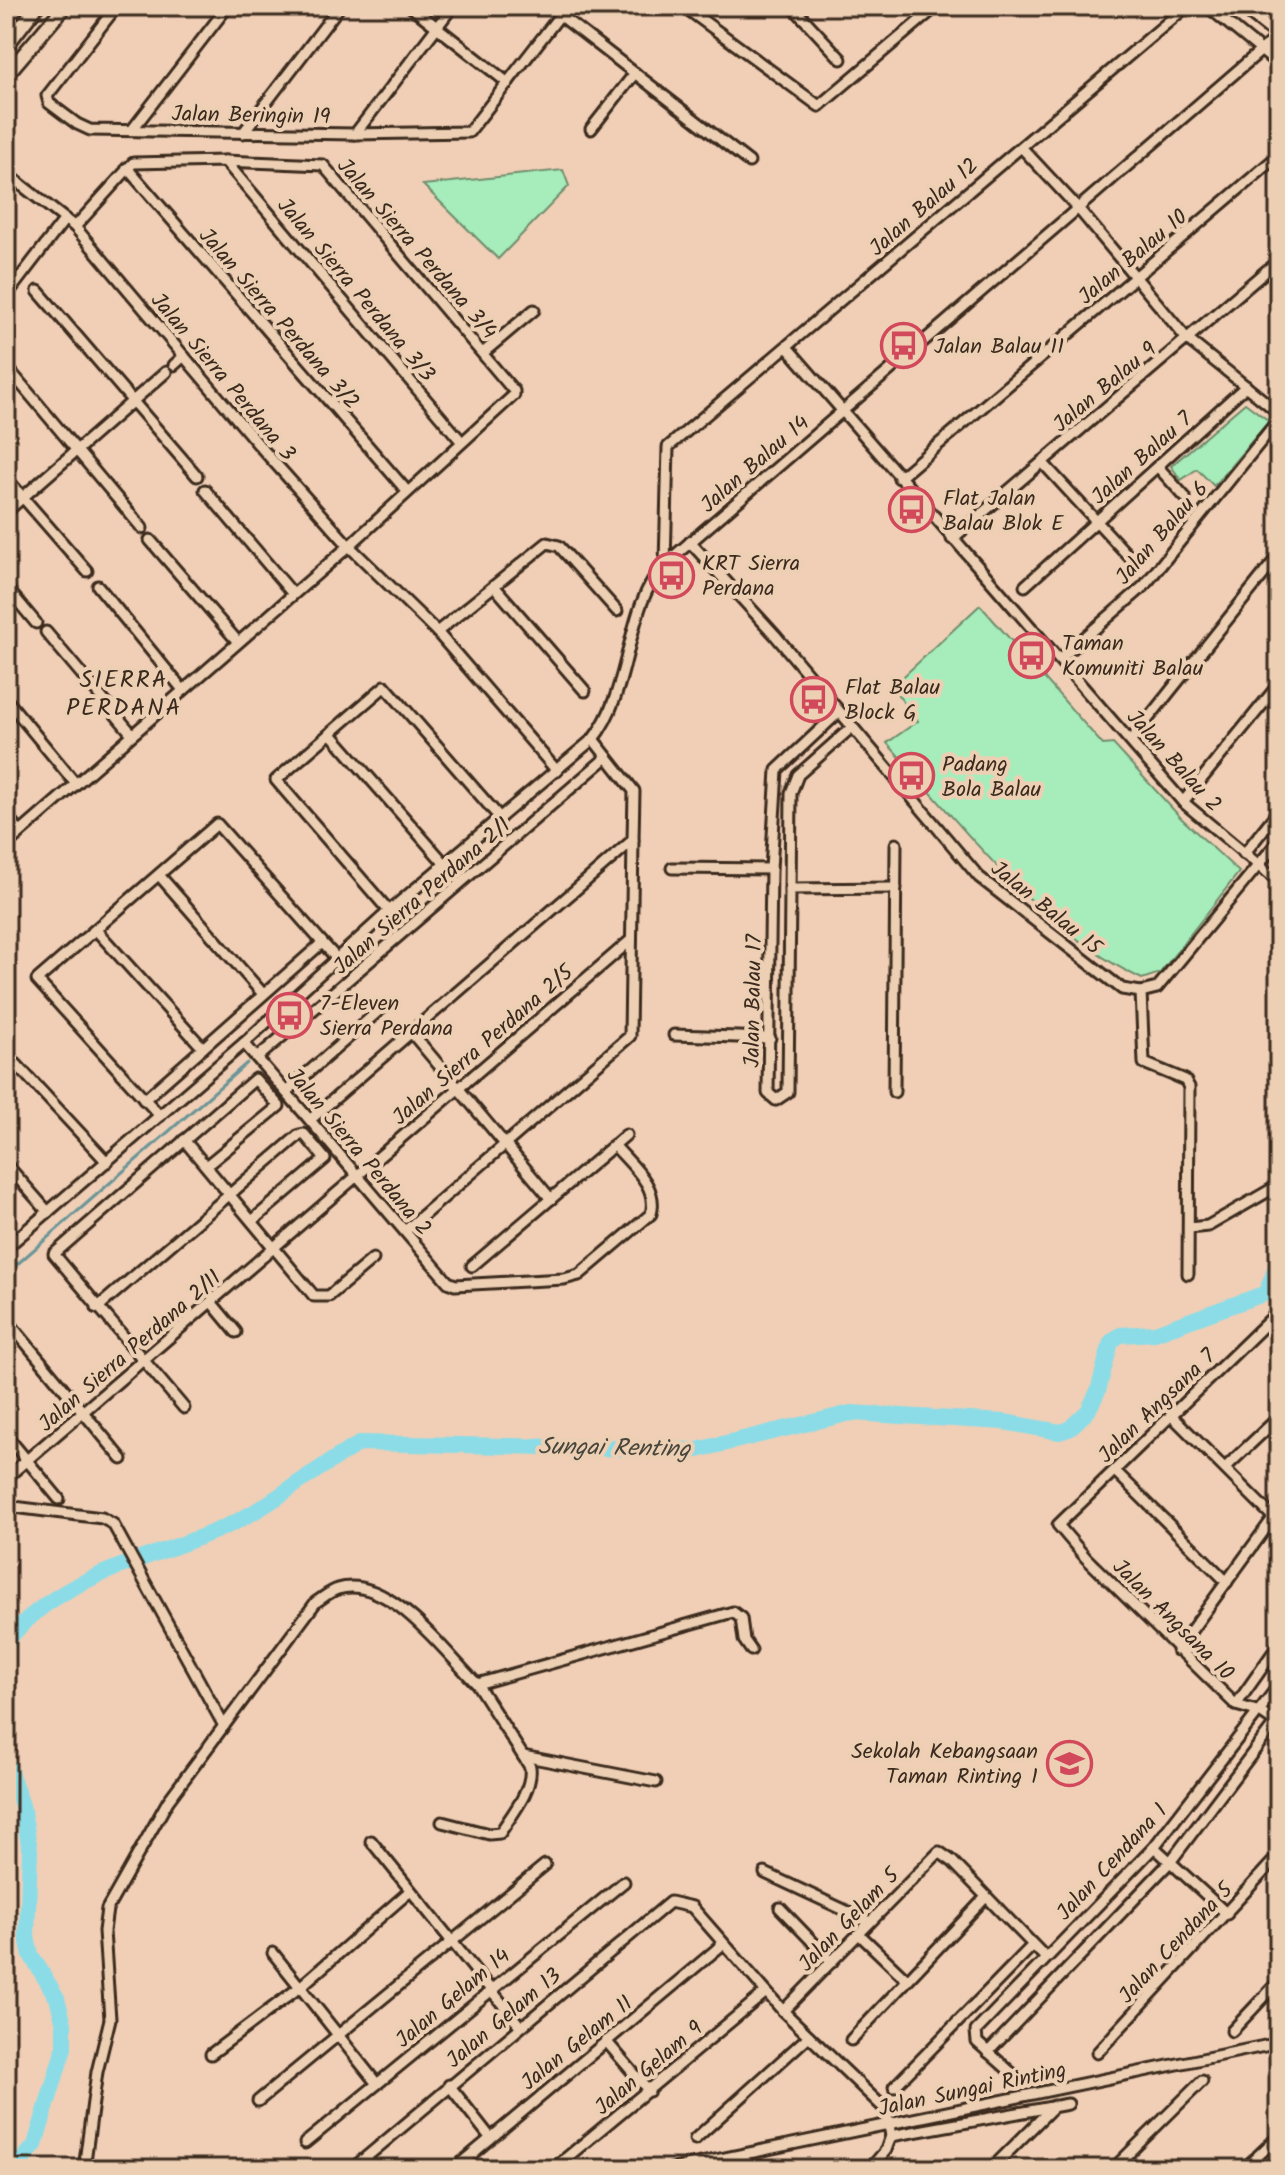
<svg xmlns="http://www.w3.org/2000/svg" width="1285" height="2175" font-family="Kalam,sans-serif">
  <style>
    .green { fill: #a6edbb; stroke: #708c6c; stroke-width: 2 }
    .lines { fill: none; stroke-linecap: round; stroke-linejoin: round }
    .stream { stroke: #6c9597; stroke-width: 3 }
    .river { stroke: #8cdce7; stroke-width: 16 }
    .minor-casing { stroke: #3b2a1e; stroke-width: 15 }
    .major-casing { stroke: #3b2a1e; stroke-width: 17 }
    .highway-casing { stroke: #3b2a1e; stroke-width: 18 }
    .minor { stroke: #edd0b4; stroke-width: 9 }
    .major { stroke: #edd0b4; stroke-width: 11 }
    .highway { stroke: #edd0b4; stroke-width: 12 }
    .labels { text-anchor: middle; stroke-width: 8; stroke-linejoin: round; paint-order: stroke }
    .street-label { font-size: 22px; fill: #3b2a1e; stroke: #edd0b4 }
    .poi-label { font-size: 22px; fill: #3b2a1e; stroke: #edd0b4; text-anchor: start }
    .neighbourhood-label { font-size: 24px; letter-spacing: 2px; fill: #3b2a1e; stroke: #edd0b4 }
    .water-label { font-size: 24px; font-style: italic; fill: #47453c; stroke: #edd0b4 }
  </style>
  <rect width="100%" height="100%" fill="#f0cfb6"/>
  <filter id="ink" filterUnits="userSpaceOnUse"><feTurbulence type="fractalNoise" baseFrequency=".0125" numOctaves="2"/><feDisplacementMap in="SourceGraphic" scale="16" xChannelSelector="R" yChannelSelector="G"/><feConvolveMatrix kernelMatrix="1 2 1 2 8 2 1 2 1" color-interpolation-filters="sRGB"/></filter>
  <g filter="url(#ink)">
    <g class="green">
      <path d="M563,170L569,186L498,259L423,185Z"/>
      <path d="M1245,403L1269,421L1214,486L1197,469L1181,480L1171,466Z"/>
      <path d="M980,605L1103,745L1113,744L1181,818L1239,872L1160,973L1142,979C1040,931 962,825 887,743L918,721L892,687Z"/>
    </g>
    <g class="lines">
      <path class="stream" d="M6,1274L247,1063"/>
      <g class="river">
        <path d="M6,1643C57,1574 152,1560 225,1527C274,1505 314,1468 361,1443L697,1450L851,1413L1004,1422L1060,1432L1069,1429L1088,1411L1098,1391L1111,1342L1120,1335L1155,1333L1266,1293L1279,1260"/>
        <path d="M6,1761L22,1805L30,1850L27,1937L31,1955L57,1998L64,2024V2048L35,2145L15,2169"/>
      </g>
      <defs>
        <g id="minor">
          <path d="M117,6L47,96L49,103L77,124L90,130L355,134L469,132L567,6"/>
          <path d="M410,6L508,83"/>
          <path d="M683,6L819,106L937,6"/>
          <path d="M792,6L841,59"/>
          <path d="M1207,6L1279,65"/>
          <path d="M560,15L749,162"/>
          <path d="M591,129L635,73"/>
          <path d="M132,130L228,6"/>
          <path d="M243,133L340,6"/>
          <path d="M355,134L453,6"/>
          <path d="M1022,148L1077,207L1187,339L1279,413"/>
          <path d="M225,161L461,441"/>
          <path d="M127,168L406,490"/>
          <path d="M6,173L75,227L258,444L349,546L437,632L557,771"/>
          <path d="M38,291L197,476"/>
          <path d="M6,296L65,219"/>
          <path d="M787,347L1183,802L1279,882"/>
          <path d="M484,352L534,310"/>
          <path d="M174,365L184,356"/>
          <path d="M6,366L142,528"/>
          <path d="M1042,462L1134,562"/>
          <path d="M1158,467L1185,497"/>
          <path d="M6,478L87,571"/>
          <path d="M899,478L1279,155"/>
          <path d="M205,490L293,594"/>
          <path d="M6,512L166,372"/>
          <path d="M952,539L1279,260"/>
          <path d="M150,540L238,642"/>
          <path d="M690,542L775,635L979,877L1122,989L1141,992L1157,988L1279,840"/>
          <path d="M665,564L668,447L1187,6"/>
          <path d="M98,586L183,690"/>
          <path d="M494,586L585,691"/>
          <path d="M1025,586L1246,386"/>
          <path d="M6,587L36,623"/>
          <path d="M46,632L132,734"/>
          <path d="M437,632L547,543L559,546L617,611"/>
          <path d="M1060,659L1144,586L1279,419"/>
          <path d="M6,699L76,784"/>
          <path d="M839,712L777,770L771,869L768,1093L776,1100L788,1092L791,793L798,775L852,727"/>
          <path d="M331,734L445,864"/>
          <path d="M1131,740L1279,555"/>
          <path d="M1183,802L1279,684"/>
          <path d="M6,815L20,832"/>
          <path d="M6,845L349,546L514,395V391L323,165L225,161L133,163L75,227"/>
          <path d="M1244,854L1279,810"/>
          <path d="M672,868L771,869"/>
          <path d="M159,875L263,994"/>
          <path d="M790,889L896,888"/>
          <path d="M389,911L276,780L385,686L500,818"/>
          <path d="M96,930L203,1048"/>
          <path d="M1141,992L1144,1063L1185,1080L1189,1087L1188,1274"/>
          <path d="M411,1032L551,1199"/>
          <path d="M674,1035L770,1038"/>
          <path d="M244,1043L448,1282L455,1285L564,1279L579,1275L651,1214C659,1186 631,1165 614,1145"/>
          <path d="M6,1053L107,1162"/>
          <path d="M257,1058L607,757"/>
          <path d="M286,1092L384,1006"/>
          <path d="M894,1092L896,844"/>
          <path d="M144,1100L322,943"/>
          <path d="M160,1116L37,980L217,824L337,959"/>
          <path d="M311,1119L633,840L634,791L593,739"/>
          <path d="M184,1140L314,1296H329L373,1259"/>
          <path d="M6,1164L48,1212"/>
          <path d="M1189,1228L1208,1226L1279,1185"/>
          <path d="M405,1231L630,1036L633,840"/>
          <path d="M6,1248L244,1043L389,911L593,739C633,689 624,606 665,564L1279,35"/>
          <path d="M472,1266L626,1135"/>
          <path d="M212,1303L236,1332"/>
          <path d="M97,1308L299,1135L304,1134L325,1159L252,1221"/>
          <path d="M1279,1311L1058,1525L1086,1558L1236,1705L1260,1712L1279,1725"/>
          <path d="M6,1319L122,1459"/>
          <path d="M184,1408L54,1254L255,1079L279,1106L206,1166"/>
          <path d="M1172,1416L1273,1517"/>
          <path d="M6,1435L59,1499"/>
          <path d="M1225,1468L1279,1417"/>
          <path d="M1115,1471L1227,1582"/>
          <path d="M6,1478L631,940"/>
          <path d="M6,1506L102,1518L113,1524L224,1726"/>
          <path d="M1177,1650L1279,1510"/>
          <path d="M1236,1705L1279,1644"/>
          <path d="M523,1756L656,1782"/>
          <path d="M442,1822L489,1834L500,1833C512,1814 533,1790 530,1767L477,1684"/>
          <path d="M371,1841L520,2026"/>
          <path d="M1154,1847L1227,1914"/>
          <path d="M765,1873L870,1922"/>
          <path d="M780,1908L832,1962"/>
          <path d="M859,1934L907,1980"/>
          <path d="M273,1953L377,2084"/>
          <path d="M783,2011L939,1852L952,1861L1045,1957"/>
          <path d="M1232,2031L1279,1981"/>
          <path d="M851,2040L986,1897"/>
          <path d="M606,2041L649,2091"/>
          <path d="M988,2052L1171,1861L1279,1718"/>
          <path d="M1097,2053L1279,1855"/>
          <path d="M211,2054L300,1987L410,1891"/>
          <path d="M1014,2075L977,2042L976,2031L1154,1847L1279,1685"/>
          <path d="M449,2085L489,2136"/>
          <path d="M894,2087L1032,1946"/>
          <path d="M258,2101L545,1865"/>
          <path d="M891,2136L1068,2104"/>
          <path d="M695,2139L809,2036"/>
          <path d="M305,2143L624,1882"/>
          <path d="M84,2169L97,2072L110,2019L104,1931L107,1909L168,1801L316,1602C323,1598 330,1591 338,1589C388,1573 445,1653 477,1684L733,1612L741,1618L744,1640L751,1650"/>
          <path d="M352,2169L670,1902L692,1907L783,2011L886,2110L891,2136L886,2150L870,2169"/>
          <path d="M454,2169L723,1944"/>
          <path d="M553,2169L766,1992"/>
          <path d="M672,2169L1279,2043"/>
          <path d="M991,2169L1054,2106"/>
          <path d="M1113,2169L1202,2081"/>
          <path d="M1244,2169L1279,2136"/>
        </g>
        <g id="major">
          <path d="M1241,6L1279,36"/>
          <path d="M1270,6L1279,13"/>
        </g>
        <g id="highway">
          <path d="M6,10L9,6"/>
          <path d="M6,46L37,6"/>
          <path d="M6,75L65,6"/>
        </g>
      </defs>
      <use href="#minor" class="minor-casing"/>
      <use href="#major" class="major-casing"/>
      <use href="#highway" class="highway-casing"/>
      <use href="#minor" class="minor"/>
      <use href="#major" class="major"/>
      <use href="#highway" class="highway"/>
    </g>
  </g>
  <defs>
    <symbol id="bus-ring" viewBox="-11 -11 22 22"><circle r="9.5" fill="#edd0b4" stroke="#d1495b" stroke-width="1.5"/><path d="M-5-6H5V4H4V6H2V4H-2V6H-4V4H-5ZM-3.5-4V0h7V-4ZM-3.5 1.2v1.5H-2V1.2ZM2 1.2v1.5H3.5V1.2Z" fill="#d1495b"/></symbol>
    <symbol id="school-ring" viewBox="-11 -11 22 22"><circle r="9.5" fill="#edd0b4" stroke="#d1495b" stroke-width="1.5"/><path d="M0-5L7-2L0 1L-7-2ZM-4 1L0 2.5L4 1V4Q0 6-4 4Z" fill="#d1495b"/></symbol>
  </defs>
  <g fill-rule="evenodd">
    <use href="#bus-ring" x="878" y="320" width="51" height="51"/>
    <use href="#bus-ring" x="886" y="484" width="51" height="51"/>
    <use href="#bus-ring" x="646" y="550" width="51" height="51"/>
    <use href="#bus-ring" x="1006" y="630" width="51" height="51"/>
    <use href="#bus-ring" x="788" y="674" width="51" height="51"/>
    <use href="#bus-ring" x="886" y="750" width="51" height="51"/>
    <use href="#bus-ring" x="264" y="990" width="51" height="51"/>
    <use href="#school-ring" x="1044" y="1738" width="51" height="51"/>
  </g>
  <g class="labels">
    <g class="street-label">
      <text transform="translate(251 114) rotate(1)" y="8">Jalan Beringin 19</text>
      <text transform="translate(923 206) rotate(-41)" y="8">Jalan Balau 12</text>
      <text transform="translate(418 248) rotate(49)" y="8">Jalan Sierra Perdana 3/4</text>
      <text transform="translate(1132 256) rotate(-40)" y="8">Jalan Balau 10</text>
      <text transform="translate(357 289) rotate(50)" y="8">Jalan Sierra Perdana 3/3</text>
      <text transform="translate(280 318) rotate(49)" y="8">Jalan Sierra Perdana 3/2</text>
      <text transform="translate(224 376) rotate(50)" y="8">Jalan Sierra Perdana 3</text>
      <text transform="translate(1104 386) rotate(-40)" y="8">Jalan Balau 9</text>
      <text transform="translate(1141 457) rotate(-42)" y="8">Jalan Balau 7</text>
      <text transform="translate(754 463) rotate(-41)" y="8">Jalan Balau 14</text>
      <text transform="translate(1161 532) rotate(-49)" y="8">Jalan Balau 6</text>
      <text transform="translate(1175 760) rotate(48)" y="8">Jalan Balau 2</text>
      <text transform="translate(421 895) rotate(-41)" y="8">Jalan Sierra Perdana 2/1</text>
      <text transform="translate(1047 907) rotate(39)" y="8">Jalan Balau 15</text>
      <text transform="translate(752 1001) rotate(-89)" y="8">Jalan Balau 17</text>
      <text transform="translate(482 1044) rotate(-41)" y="8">Jalan Sierra Perdana 2/5</text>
      <text transform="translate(360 1151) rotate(50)" y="8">Jalan Sierra Perdana 2</text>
      <text transform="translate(129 1350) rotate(-41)" y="8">Jalan Sierra Perdana 2/11</text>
      <text transform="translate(1156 1405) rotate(-44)" y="8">Jalan Angsana 7</text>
      <text transform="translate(1174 1619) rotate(45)" y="8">Jalan Angsana 10</text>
      <text transform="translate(1111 1861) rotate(-47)" y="8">Jalan Cendana 1</text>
      <text transform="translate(848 1919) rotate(-46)" y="8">Jalan Gelam 5</text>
      <text transform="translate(1175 1942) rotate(-47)" y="8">Jalan Cendana 5</text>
      <text transform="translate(452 1997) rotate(-40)" y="8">Jalan Gelam 14</text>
      <text transform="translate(503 2017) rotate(-40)" y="8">Jalan Gelam 13</text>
      <text transform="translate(576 2042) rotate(-39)" y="8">Jalan Gelam 11</text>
      <text transform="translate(648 2067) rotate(-40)" y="8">Jalan Gelam 9</text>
      <text transform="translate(972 2088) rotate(-12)" y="8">Jalan Sungai Rinting</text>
    </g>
    <g class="poi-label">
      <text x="934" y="353">Jalan Balau 11</text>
      <text x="943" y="505">Flat Jalan<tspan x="943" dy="25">Balau Blok E</tspan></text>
      <text x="702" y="570">KRT Sierra<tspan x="702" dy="25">Perdana</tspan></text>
      <text x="1062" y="650">Taman<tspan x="1062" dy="25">Komuniti Balau</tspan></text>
      <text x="845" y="694">Flat Balau<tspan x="845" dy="25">Block G</tspan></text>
      <text x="942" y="771">Padang<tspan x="942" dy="25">Bola Balau</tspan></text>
      <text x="320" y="1010">7-Eleven<tspan x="320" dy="25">Sierra Perdana</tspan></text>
      <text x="1038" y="1758" text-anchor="end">Sekolah Kebangsaan<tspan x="1038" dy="25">Taman Rinting 1</tspan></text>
    </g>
    <g class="neighbourhood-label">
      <text x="124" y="687">SIERRA<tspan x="124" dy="28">PERDANA</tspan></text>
    </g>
    <g class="water-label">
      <text transform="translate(614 1447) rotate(1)" y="8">Sungai Renting</text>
    </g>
  </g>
  <rect width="1285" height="2175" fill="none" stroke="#edd0b4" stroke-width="32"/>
  <rect x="16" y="16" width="1253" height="2143" fill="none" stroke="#3b2a1e" stroke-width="3" filter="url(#ink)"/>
</svg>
